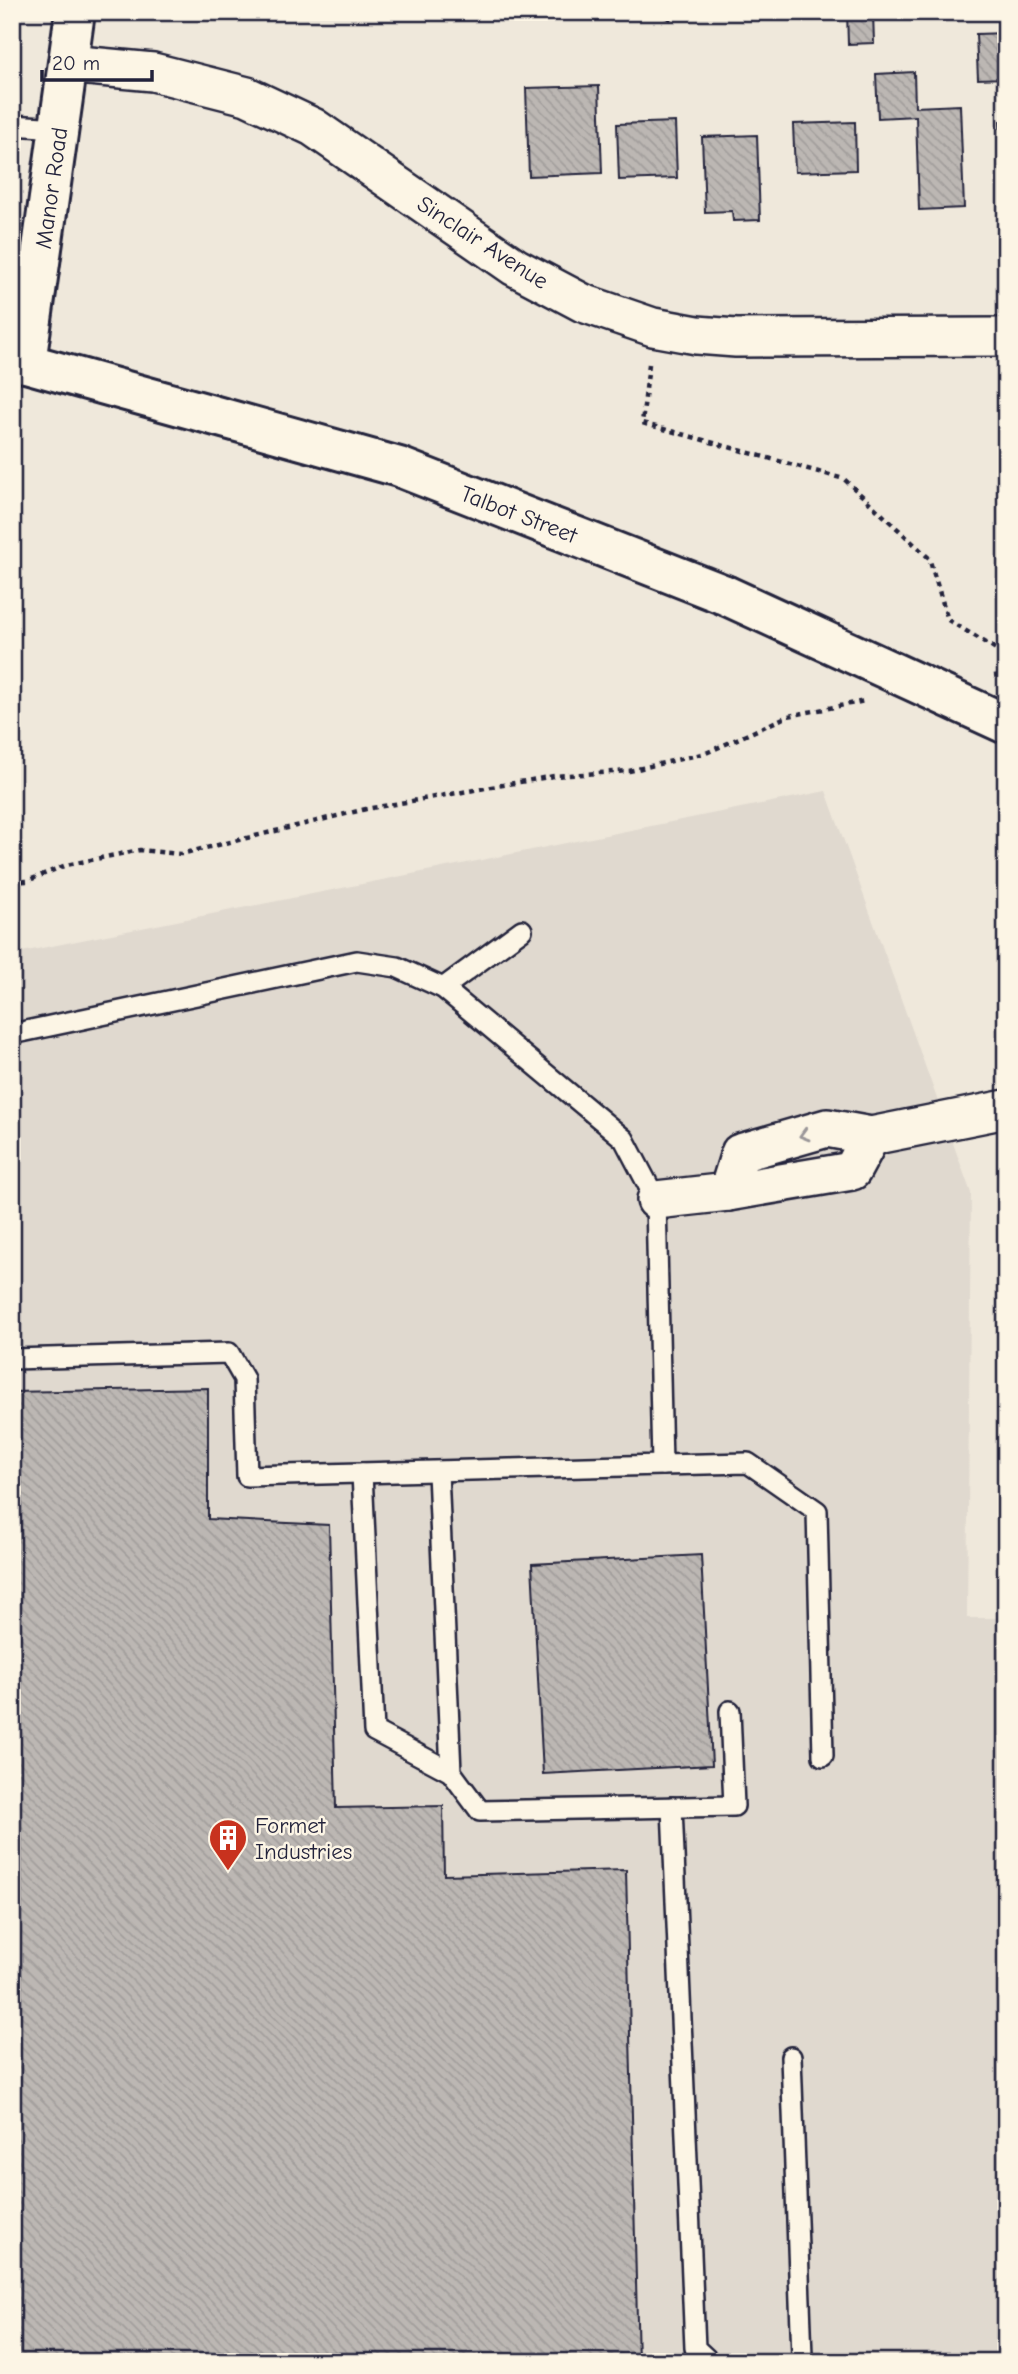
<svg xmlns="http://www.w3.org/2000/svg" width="1018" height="2374" font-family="'Comic Neue',sans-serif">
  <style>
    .built { fill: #e0d9cf }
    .building { fill: url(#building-back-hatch); stroke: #22223b; stroke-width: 2 }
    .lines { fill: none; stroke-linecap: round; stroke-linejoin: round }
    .lane-casing { stroke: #22223b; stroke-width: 24 }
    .street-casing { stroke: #22223b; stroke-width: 42 }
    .secondary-casing { stroke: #22223b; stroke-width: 44 }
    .path { stroke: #22223b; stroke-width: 4.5; stroke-dasharray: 5 5; stroke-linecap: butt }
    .lane { stroke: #fcf5e5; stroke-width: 19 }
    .street { stroke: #fcf5e5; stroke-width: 37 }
    .secondary { stroke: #fcf5e5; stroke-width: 38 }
    .secondary-bridge-casing { stroke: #22223b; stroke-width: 44; stroke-linecap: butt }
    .secondary-bridge { stroke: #fcf5e5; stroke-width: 38 }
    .oneway { stroke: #9a9698 }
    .labels { text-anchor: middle; stroke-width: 5; stroke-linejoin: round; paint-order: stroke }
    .street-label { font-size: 23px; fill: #22223b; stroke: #fcf5e5 }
    .poi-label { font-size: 23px; fill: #22223b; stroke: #fcf5e5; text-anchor: start }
  </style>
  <defs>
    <pattern id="building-back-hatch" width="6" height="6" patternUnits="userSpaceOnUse" patternTransform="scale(1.75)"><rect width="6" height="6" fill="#bcb7b3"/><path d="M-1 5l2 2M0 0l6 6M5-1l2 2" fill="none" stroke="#a19d9b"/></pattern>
  </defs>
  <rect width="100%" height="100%" fill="#efe8db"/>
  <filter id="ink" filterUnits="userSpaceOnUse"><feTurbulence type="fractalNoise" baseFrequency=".0143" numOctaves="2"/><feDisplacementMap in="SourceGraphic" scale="14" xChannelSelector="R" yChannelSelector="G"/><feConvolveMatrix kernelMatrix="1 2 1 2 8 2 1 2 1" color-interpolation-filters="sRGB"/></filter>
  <g filter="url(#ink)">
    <path class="built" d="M826,791L971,1193L967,1618H1006V2362H12V954Z"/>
    <g class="building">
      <path d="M654,12H674L670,20Z"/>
      <path d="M847,12H873L874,43L848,44Z"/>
      <path d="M1006,33V78L978,79L976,34Z"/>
      <path d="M914,72L915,107L960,105L964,208L919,210L916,116L878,118L876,74Z"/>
      <path d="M599,86L602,173L529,176L526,88Z"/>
      <path d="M1000,121H1006V173L1002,174Z"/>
      <path d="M675,122L677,178L619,180L617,124Z"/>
      <path d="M855,122L856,170L795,172L793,124Z"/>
      <path d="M757,135L760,220L733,221L732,211L705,212L702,137Z"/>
      <path d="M208,1388V1519L329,1525L336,1808L443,1806L444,1875L626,1870L638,2362H12V1392Z"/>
      <path d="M701,1555L712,1765L543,1774L532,1564Z"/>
    </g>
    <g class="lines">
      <defs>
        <g id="lane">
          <path d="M12,125L59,128"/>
          <path d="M443,988L522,930"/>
          <path d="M12,1034L357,961L397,967L443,988L624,1139L656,1200L662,1465L247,1476L244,1379L229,1353L12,1359"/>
          <path d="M662,1465L748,1463L817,1511L823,1756"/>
          <path d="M438,1472L451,1772L480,1811L734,1806L730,1711"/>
          <path d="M362,1473L374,1731L451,1772"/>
          <path d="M672,1807L695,2348L710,2362"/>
          <path d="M791,2057L802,2356L799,2362"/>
        </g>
        <g id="street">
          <path d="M68,64L153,72L247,96L313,127L515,267L583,303L653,327L697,335L736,338L1006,337"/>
          <path d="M728,1192L740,1153L827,1128L871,1136L1006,1109"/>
          <path d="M656,1200L728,1192L852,1171L871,1136"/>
        </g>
        <g id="secondary">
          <path d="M12,361L26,363L399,467L725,595"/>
          <path d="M26,363L75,12"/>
        </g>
      </defs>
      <use href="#lane" class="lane-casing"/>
      <use href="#street" class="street-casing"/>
      <use href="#secondary" class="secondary-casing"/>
      <g class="path">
        <path d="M649,364L642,423L844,479L929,558L948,620L1006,655"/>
        <path d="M994,676L1006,674"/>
        <path d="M12,882L27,881L66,865L140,850L181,854L366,809L554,776L629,771L706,753L788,716L865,701"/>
      </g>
      <use href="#lane" class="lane"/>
      <use href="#street" class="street"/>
      <use href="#secondary" class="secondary"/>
      <defs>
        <path id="secondary-bridge" d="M725,595L1006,724"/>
      </defs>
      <use href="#secondary-bridge" class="secondary-bridge-casing"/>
      <use href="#secondary-bridge" class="secondary-bridge"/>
    </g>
    <defs><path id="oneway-chevron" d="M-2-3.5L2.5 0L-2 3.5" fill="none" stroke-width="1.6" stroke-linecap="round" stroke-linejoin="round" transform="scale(1.75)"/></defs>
    <use class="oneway" href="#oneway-chevron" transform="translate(804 1135) rotate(164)"/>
  </g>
  <defs>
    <symbol id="building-pin" viewBox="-11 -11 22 30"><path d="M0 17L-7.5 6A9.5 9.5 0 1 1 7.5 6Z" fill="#c8321e" stroke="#fcf5e5"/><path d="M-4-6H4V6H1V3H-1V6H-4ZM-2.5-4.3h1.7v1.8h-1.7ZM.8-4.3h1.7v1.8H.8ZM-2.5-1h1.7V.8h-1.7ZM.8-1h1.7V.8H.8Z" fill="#fff"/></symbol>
  </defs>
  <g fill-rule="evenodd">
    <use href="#building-pin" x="206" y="1816" width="44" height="60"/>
  </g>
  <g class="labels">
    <g class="street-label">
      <text transform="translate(51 188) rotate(-82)" y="8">Manor Road</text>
      <text transform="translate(483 242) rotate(33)" y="8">Sinclair Avenue</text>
      <text transform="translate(519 514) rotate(21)" y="8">Talbot Street</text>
    </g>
    <g class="poi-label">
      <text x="255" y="1833">Formet<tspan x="255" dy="26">Industries</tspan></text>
    </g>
  </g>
  <rect width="1018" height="2374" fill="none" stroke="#fcf5e5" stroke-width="42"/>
  <rect x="21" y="21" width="976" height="2332" fill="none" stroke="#22223b" stroke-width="2.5" filter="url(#ink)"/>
  <path d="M42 70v10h110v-10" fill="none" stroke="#22223b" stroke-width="3.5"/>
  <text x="52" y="70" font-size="21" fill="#22223b" stroke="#fcf5e5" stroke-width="5" paint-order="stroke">20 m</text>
</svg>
